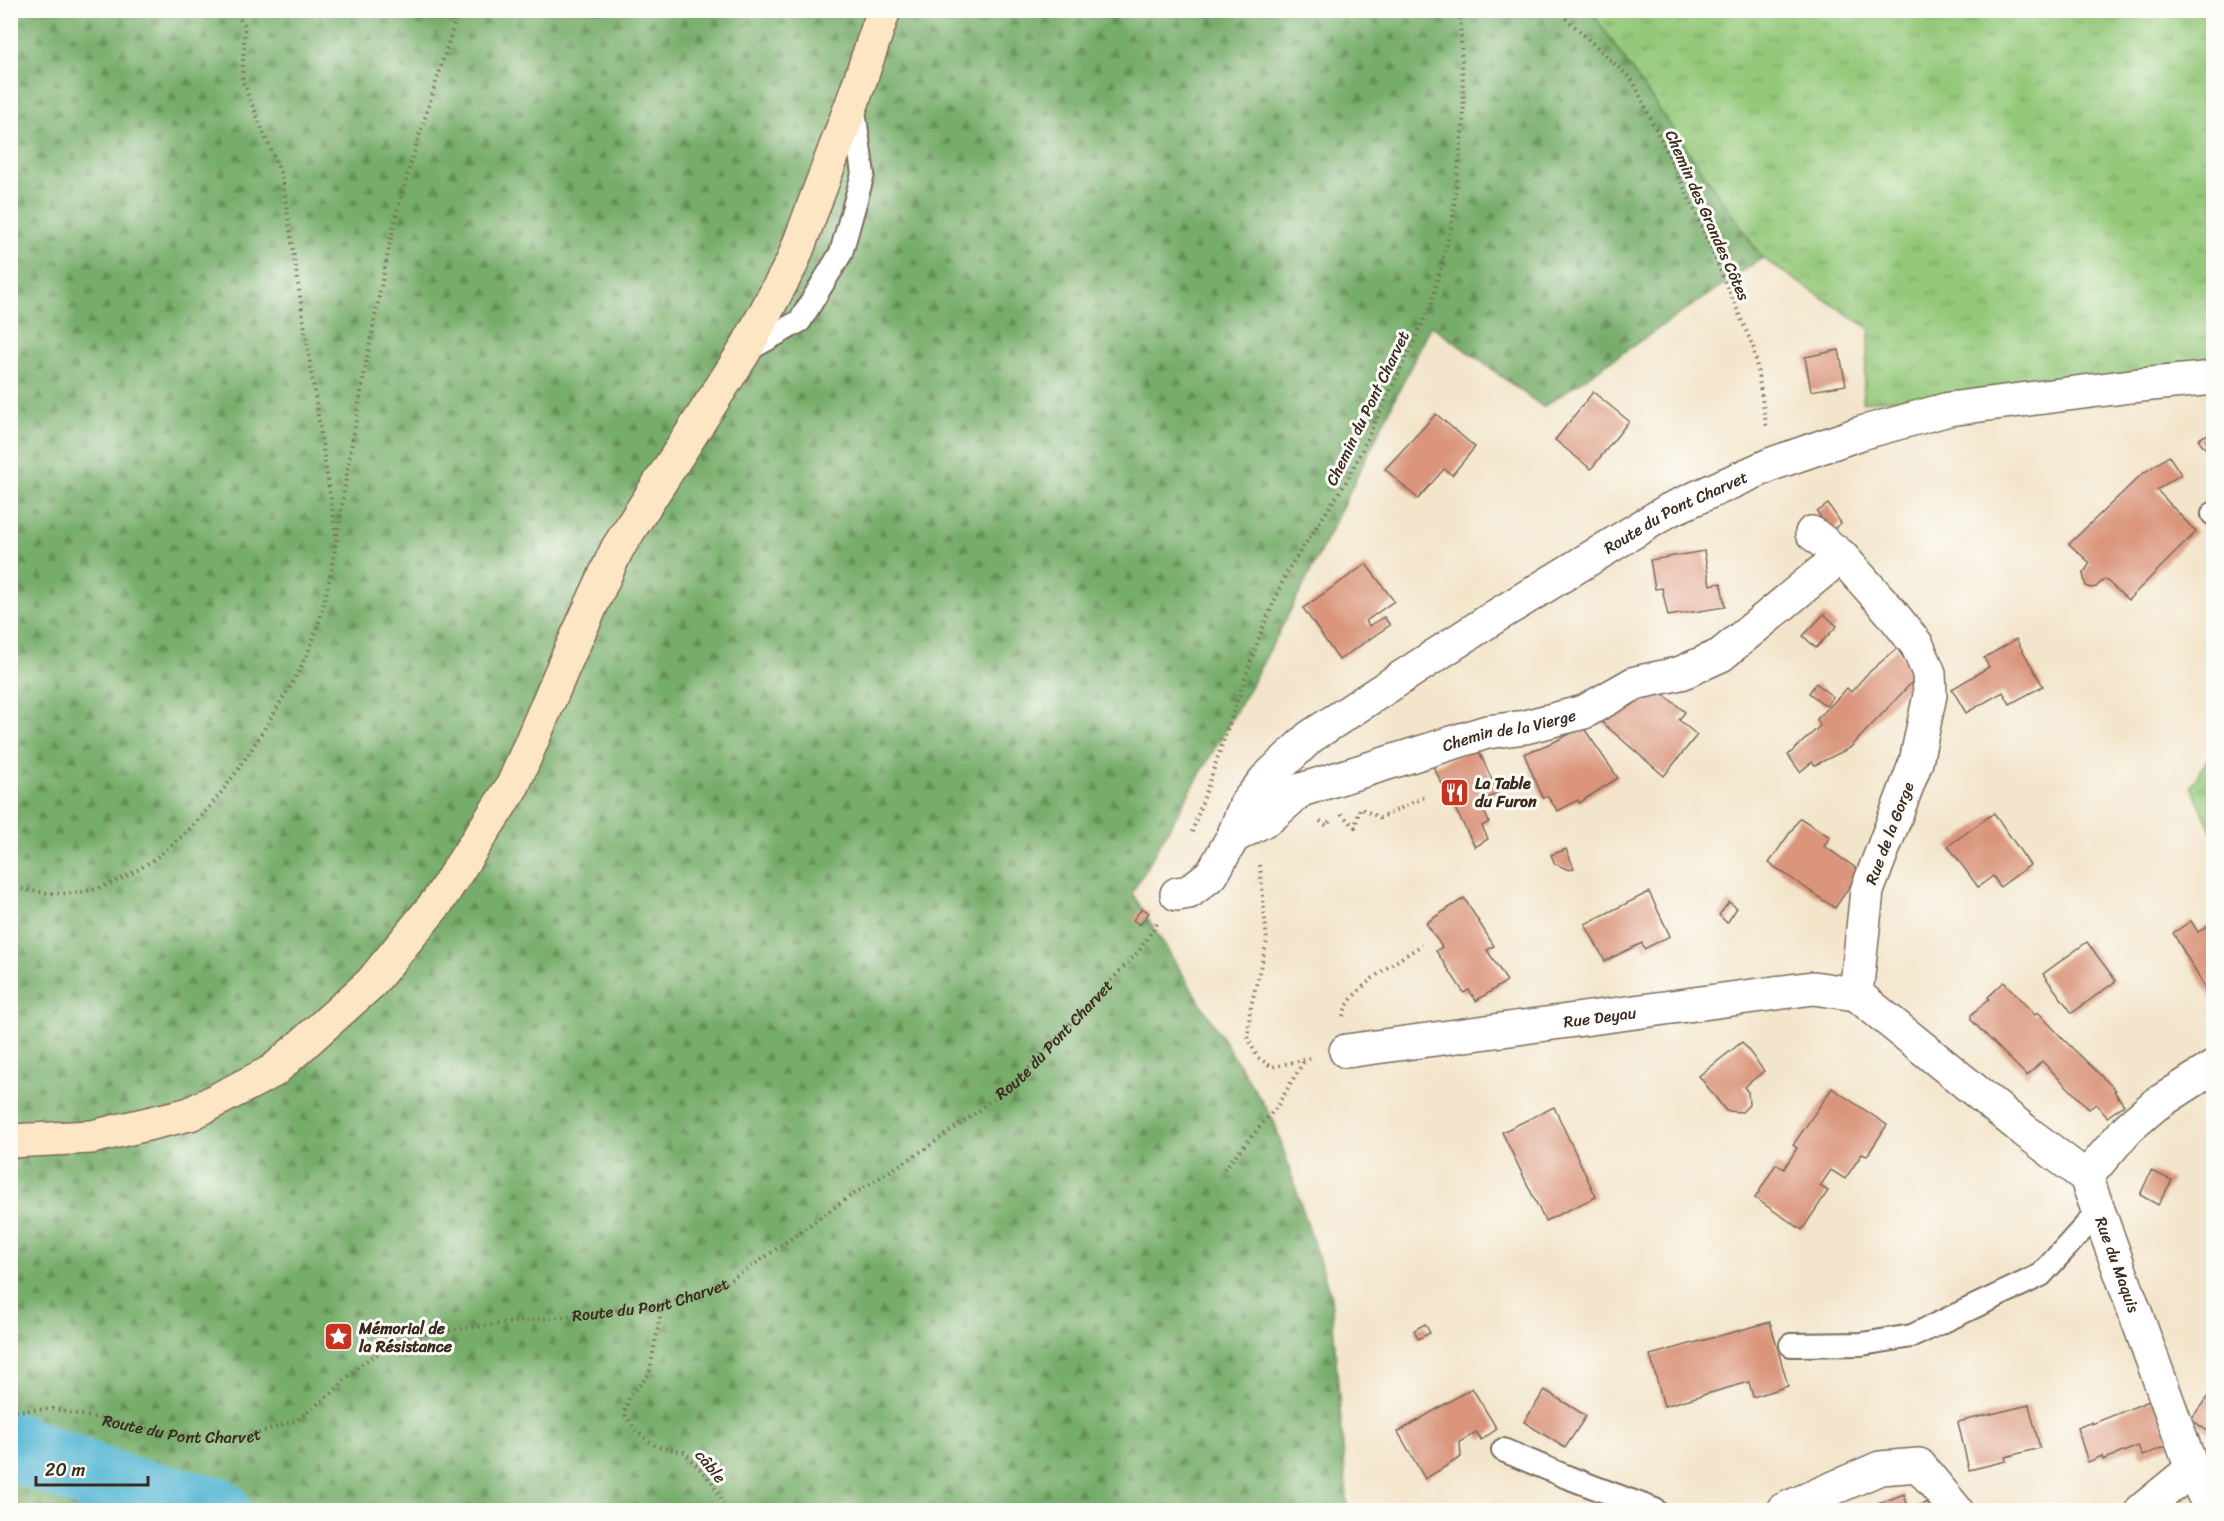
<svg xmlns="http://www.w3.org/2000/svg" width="2224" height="1521" font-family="Sriracha,sans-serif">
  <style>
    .grass { fill: url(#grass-tufts); stroke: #687a4c; stroke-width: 1.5 }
    .forest { fill: url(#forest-firs); stroke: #596c44; stroke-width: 1.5 }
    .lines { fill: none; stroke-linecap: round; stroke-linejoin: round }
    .river { stroke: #56b7d4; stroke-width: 68 }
    .building { fill: #da957c }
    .lane-casing { stroke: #7b6b5b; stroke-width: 26 }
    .street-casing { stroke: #7b6b5b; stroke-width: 36 }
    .secondary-casing { stroke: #7b6b5b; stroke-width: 36 }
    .path { stroke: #7b6b5b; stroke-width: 4; stroke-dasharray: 1.5 4.5; stroke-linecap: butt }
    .lane { stroke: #fff; stroke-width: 22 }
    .street { stroke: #fff; stroke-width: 33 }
    .secondary { stroke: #fce6c4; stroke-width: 33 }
    .labels { text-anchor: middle; stroke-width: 6; stroke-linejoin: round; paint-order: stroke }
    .street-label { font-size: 16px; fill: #3b2a1e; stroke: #fdfcf7 }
    .poi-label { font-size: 16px; font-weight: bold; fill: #3b2a1e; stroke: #fdfcf7; text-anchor: start }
  </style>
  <defs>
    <pattern id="grass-tufts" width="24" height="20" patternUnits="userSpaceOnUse" patternTransform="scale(1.5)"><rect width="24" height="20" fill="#94c97a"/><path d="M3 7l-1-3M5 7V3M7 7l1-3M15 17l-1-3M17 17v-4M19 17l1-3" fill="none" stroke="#7aa363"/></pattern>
    <pattern id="forest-firs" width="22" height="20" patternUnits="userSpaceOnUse" patternTransform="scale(1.5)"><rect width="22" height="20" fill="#77ad6a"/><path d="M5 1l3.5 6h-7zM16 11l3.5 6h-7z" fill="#638d57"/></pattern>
  </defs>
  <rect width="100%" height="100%" fill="#fdfcf7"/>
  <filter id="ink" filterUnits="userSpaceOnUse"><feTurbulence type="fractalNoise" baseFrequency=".0167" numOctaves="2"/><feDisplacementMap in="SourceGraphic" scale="12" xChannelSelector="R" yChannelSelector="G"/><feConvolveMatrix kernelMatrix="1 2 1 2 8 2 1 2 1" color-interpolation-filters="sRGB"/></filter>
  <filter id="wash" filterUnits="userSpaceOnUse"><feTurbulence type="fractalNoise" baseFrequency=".008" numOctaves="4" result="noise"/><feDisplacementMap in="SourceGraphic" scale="24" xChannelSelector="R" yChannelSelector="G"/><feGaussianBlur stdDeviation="1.35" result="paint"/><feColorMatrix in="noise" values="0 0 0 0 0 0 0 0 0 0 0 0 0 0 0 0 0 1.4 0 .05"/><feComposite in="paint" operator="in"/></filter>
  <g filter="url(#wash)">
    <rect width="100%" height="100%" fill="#f3e5cb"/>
    <g class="grass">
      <path d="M1591,11H2213V371L1862,402L1870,329L1762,258Z"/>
      <path d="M2213,750V834L2191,786Z"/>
    </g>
    <path class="forest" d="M10,11H1591L1762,258L1543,407L1431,325L1304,585L1250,687L1132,893L1274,1121L1331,1297L1348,1510H11Z"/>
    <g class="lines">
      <path class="river" d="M10,1445L123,1489L216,1510"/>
    </g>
    <g id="blocks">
      <g class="building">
        <path d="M1839,350L1846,385L1811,391L1805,357Z"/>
        <path d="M1593,392L1629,421L1591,469L1555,440Z"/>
        <path d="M1436,414L1475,447L1452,475L1444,469L1418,499L1385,469Z"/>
        <path d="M2214,431V450L2209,453L2198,439Z"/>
        <path d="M2169,456L2181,474L2157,490L2196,532L2128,600L2105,579L2096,587L2090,588L2086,586L2083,574L2090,563L2069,544L2142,474Z"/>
        <path d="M1828,504L1841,523L1831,531L1817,512Z"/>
        <path d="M1704,551L1710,585L1721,583L1725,607L1668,616L1662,588L1655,589L1650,560Z"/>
        <path d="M1366,564L1394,601L1366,621L1369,626L1384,617L1390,625L1339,660L1303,608Z"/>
        <path d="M1824,614L1837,626L1816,648L1803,636Z"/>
        <path d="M2016,639L2043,686L2010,704L2003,692L1966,713L1952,689L1989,667L1984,658Z"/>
        <path d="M1897,648L1917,677L1850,748L1815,765L1812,762L1800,772L1788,755L1820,726L1817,719L1839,697L1847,688L1851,692L1866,675Z"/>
        <path d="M1816,683L1833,697L1826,706L1809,693Z"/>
        <path d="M1658,690L1685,712L1679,720L1697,735L1664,776L1598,719Z"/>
        <path d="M1583,727L1618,778L1579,803L1578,800L1558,811L1547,796L1543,798L1524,754L1556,741Z"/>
        <path d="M1477,747L1498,793L1480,802L1489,822L1482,826L1488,839L1475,847L1433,766Z"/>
        <path d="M1994,813L2030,865L2000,887L1993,876L1978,887L1948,846Z"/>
        <path d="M1800,818L1830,837L1824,846L1860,871L1835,908L1769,863Z"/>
        <path d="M1566,849L1574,868L1569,870L1555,864L1551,855Z"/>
        <path d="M1649,892L1670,936L1644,949L1642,943L1605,961L1585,924Z"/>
        <path d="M1464,898L1494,946L1487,950L1507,981L1476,1001L1469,990L1464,993L1436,951L1442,947L1426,923Z"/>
        <path d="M1729,902L1737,908L1727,923L1719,915Z"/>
        <path d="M1142,908L1149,913L1140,925L1133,920Z"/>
        <path d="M2191,921L2198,932L2210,924L2214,930V1003L2173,933Z"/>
        <path d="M2087,942L2116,981L2072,1013L2043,974Z"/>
        <path d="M2004,982L2035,1015L2038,1012L2064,1040L2116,1090L2114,1091L2124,1105L2107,1117L2096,1104L2089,1109L2042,1061L2027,1076L1971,1020V1015L1989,999L1988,997Z"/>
        <path d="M1742,1042L1764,1071L1744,1087L1748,1092L1749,1105L1742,1112L1726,1111L1699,1076Z"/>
        <path d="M1832,1088L1887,1125L1867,1156L1862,1154L1845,1179L1831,1170L1820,1186L1828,1191L1802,1230L1755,1198L1776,1164L1784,1169L1797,1148L1793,1145Z"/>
        <path d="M1554,1107L1596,1197L1545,1221L1502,1132Z"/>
        <path d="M2151,1171L2172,1180L2158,1205L2140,1195Z"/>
        <path d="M1770,1322L1788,1386L1753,1397L1749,1382L1664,1406L1650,1355Z"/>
        <path d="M1425,1324L1430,1333L1418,1339L1414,1330Z"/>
        <path d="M1472,1388L1497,1429L1481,1440L1476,1432L1460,1442L1461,1457L1425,1479L1398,1432Z"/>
        <path d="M2214,1388V1436L2191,1419Z"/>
        <path d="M1545,1390L1586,1416L1565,1448L1524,1422Z"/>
        <path d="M2154,1399L2171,1444L2142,1456L2138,1446L2103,1460L2102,1456L2088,1462L2077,1428L2092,1422V1424Z"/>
        <path d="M2029,1405L2040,1448L2005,1457L2006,1461L1969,1470L1958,1422Z"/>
        <path d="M1904,1494L1909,1510L1932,1500L1936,1510H1862Z"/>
      </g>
    </g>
  </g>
  <g filter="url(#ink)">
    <use href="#blocks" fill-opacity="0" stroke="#7b6b5b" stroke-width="1.5"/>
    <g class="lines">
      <defs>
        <g id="lane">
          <path d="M744,352L800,321L841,253L863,174L853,104"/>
          <path d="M2213,514H2214"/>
          <path d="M1791,1345L1862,1344L1912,1336L2041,1275L2098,1212"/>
          <path d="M1503,1450L1567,1477L1655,1510"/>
        </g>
        <g id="street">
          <path d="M1812,533L1841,556L1890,611L1917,645L1929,673L1930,695L1916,762L1867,891L1856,994"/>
          <path id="s2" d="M1233,837L1270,817L1301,790L1487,732L1525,727L1584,712L1635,683L1681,673L1721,655L1841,556"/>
          <path id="s3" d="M1177,894L1189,892L1212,874L1233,837L1246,804L1266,779L1310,737L1496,616L1669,510L1772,464L1861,433L1949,409L2131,386L2214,378"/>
          <path d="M1856,994L2025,1131L2086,1177"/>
          <path id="s4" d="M1346,1051L1813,988L1856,994"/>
          <path id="s5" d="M2086,1177L2192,1469L2211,1510"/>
          <path d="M2086,1177L2128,1128L2155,1105L2214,1067"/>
          <path d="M1783,1510L1880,1468L1919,1465L1956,1510"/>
          <path d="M2142,1510L2192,1469"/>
        </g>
        <path id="secondary" d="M10,1141L92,1137L190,1114L273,1071L371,983L438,901L513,785L565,663L617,549L744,352L792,263L853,101L884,10"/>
      </defs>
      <use href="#lane" class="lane-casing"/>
      <use href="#street" class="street-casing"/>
      <use href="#secondary" class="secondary-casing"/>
      <g class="path">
        <path d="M232,10L245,25L242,80L282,177L336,535"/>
        <path d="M1557,10L1633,81L1694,209L1754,349L1767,429"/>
        <path d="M1341,814L1355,827L1360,808L1380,818L1427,796"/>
        <path d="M1320,821L1327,826L1331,819"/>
        <path d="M1192,832L1261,632L1286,573L1348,479L1431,305L1452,224L1464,116L1460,10"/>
        <path d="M1260,865L1267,941L1250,1010L1248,1038L1257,1057L1272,1067L1312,1058"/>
        <path d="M10,887C42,893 70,898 101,887C181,859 234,781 275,711C289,689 304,664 313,640C333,582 339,521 349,460C361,390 374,319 389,248C405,168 436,90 458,10"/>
        <path d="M1343,1016C1349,988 1399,960 1422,945"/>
        <path d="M1224,1169L1276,1108L1304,1061"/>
        <path d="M662,1305L649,1375L630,1395L624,1413L637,1432L657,1447L684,1452L712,1482L726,1510"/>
        <path id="s1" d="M10,1411L53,1409L187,1437H247L297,1420L332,1393L360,1365L400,1339L457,1329L662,1305L722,1285L761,1260L846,1199L925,1149L970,1117L1018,1079L1139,951L1158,922"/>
      </g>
      <use href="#lane" class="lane"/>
      <use href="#street" class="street"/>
      <use href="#secondary" class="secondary"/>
    </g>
  </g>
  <defs>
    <symbol id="restaurant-square" viewBox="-11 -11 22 22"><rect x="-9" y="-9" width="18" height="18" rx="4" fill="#c8321e" stroke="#fdfcf7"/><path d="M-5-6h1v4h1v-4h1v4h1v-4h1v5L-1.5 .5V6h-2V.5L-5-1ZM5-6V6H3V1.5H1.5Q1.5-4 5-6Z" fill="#fff"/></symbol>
    <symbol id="sight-square" viewBox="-11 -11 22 22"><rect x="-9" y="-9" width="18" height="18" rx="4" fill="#c8321e" stroke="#fdfcf7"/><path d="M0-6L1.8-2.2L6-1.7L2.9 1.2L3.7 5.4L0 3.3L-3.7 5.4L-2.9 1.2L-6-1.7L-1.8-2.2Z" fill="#fff"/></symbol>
  </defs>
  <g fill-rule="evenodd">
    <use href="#restaurant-square" x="1438" y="776" width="33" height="33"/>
    <use href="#sight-square" x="322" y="1320" width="33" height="33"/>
  </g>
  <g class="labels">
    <g class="street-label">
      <text transform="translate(1708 215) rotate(66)" y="6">Chemin des Grandes Côtes</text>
      <text transform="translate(1367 408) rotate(-64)" y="6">Chemin du Pont Charvet</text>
      <text dy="6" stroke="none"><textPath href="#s3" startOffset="642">Route du Pont Charvet</textPath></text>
      <text dy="6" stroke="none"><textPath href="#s2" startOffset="300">Chemin de la Vierge</textPath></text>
      <text transform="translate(1889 833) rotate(-69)" y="6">Rue de la Gorge</text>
      <text dy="6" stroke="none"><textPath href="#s4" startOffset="256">Rue Deyau</textPath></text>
      <text dy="6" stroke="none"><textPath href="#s1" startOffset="1166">Route du Pont Charvet</textPath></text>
      <text dy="6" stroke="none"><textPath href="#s5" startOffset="93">Rue du Maquis</textPath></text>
      <text dy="6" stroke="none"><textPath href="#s1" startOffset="678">Route du Pont Charvet</textPath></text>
      <text dy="6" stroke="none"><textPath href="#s1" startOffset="174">Route du Pont Charvet</textPath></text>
      <text transform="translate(711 1466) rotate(51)" y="6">câble</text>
    </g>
    <g class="poi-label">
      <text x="1475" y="789">La Table<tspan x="1475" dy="18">du Furon</tspan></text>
      <text x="359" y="1334">Mémorial de<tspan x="359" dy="18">la Résistance</tspan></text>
    </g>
  </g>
  <rect width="2224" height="1521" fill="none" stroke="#fdfcf7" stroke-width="36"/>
  <path d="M36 1476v9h112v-9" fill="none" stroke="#3b2a1e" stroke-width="3"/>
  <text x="45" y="1476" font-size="18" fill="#3b2a1e" stroke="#fdfcf7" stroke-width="4.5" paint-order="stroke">20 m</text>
</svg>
